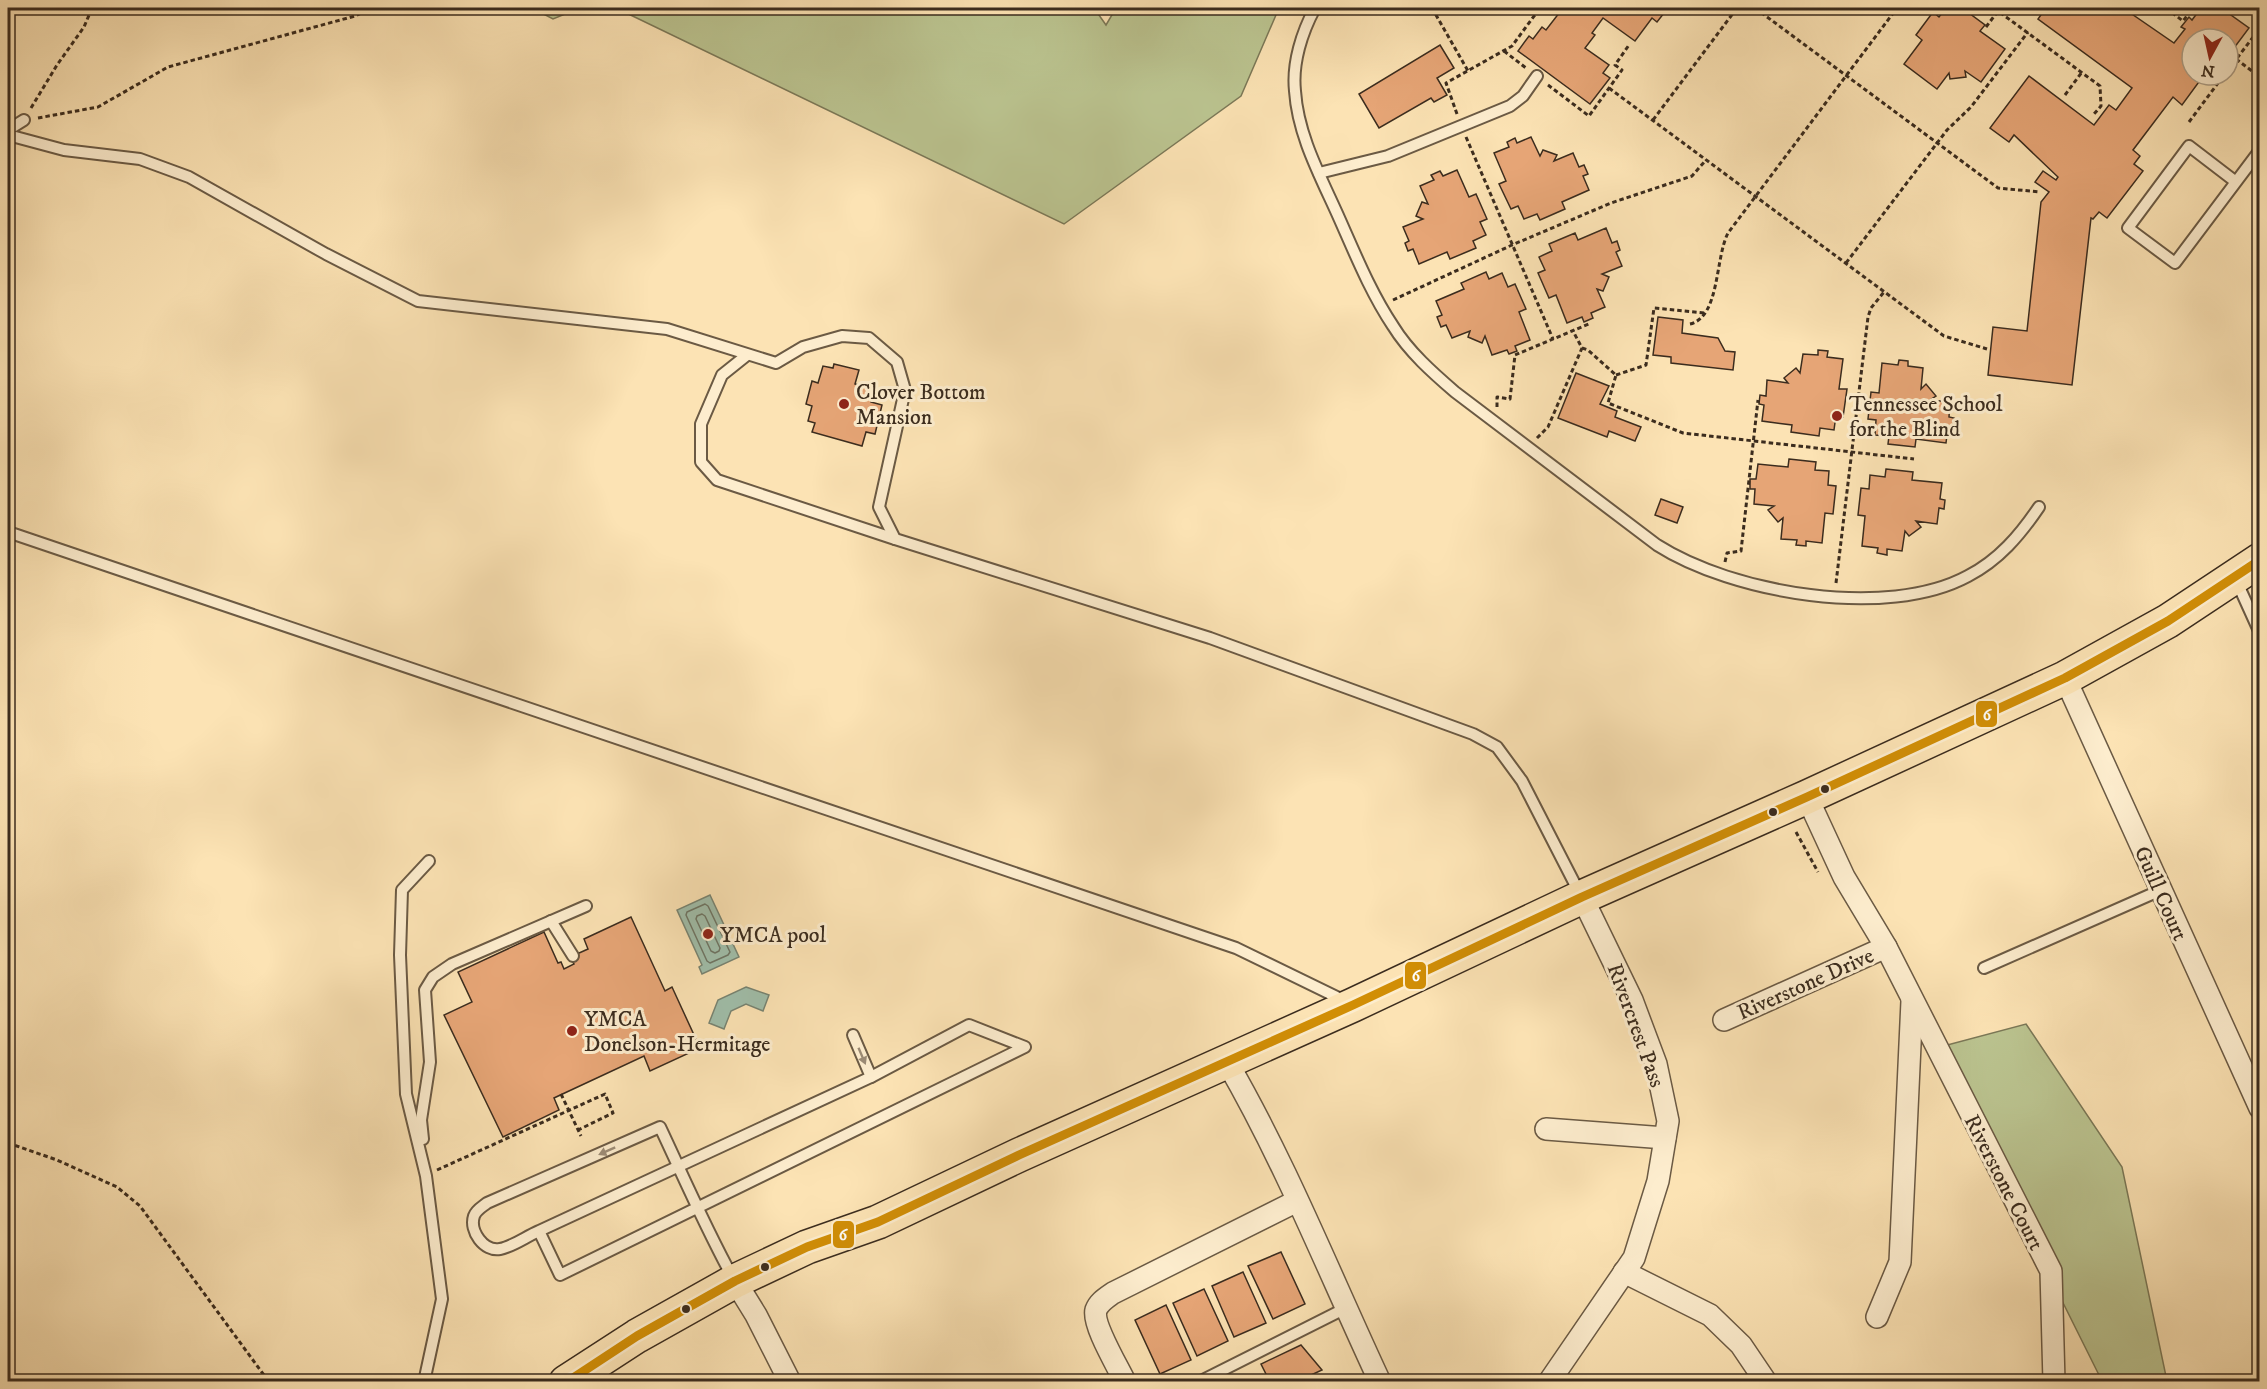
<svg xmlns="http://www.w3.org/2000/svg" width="2267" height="1389" font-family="'IM FELL DW Pica',serif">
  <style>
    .green { fill: #bbc490; stroke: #7b7857; stroke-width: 1.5 }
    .water { fill: #a0beaa; stroke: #788472; stroke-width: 1.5 }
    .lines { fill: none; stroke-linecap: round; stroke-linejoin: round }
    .shore { stroke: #6e7564; stroke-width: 1.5 }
    .building { fill: #e6a576; stroke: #3b2c1e; stroke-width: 1.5 }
    .lane-casing { stroke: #6b5a44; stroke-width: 14 }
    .street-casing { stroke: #6b5a44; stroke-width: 24 }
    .primary-casing { stroke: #3b2c1e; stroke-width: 36 }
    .path { stroke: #3b2c1e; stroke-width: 3; stroke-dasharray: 4.5 3; stroke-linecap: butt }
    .lane { stroke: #fdedce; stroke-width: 10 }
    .street { stroke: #fdedce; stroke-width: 21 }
    .primary { stroke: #fce3b4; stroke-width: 33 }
    .bus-1-casing { stroke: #fdedce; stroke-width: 14 }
    .bus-1 { stroke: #d18e06; stroke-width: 9 }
    .oneway { fill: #9c8c76 }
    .poi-dot { fill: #8f2418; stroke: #fdedce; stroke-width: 2 }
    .bus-dot { fill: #3b2c1e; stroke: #fdedce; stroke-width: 2 }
    .labels { text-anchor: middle; stroke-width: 6; stroke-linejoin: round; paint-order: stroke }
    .poi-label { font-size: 22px; fill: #3b2c1e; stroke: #fdedce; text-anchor: start }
    .street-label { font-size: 22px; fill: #3b2c1e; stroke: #fdedce }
    .line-badge { stroke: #fdedce; stroke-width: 2 }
    .badge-label { font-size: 16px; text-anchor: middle; font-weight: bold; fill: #fff }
  </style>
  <rect width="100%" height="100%" fill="#fce3b4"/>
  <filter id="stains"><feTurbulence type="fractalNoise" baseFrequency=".00333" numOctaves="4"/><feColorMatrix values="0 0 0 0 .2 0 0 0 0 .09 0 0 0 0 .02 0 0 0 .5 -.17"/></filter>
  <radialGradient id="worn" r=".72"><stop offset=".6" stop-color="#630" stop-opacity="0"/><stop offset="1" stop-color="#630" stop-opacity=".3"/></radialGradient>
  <g class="green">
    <path d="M532,8H580L553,19Z"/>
    <path d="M616,8H1094L1106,25L1116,8H1279L1241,96L1064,224Z"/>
    <path d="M2026,1024L2122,1167L2167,1381H2102L1936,1048Z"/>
  </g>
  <g class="water">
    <path d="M710,895L739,957L702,974L699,967L702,965L677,910Z"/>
    <path d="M746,987L769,995L763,1011L746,1004L731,1011L724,1029L709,1023L718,1000Z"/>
  </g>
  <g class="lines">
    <g class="shore">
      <path d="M705,904L708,906L730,952L728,955L710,963L707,961L686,915L687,912Z"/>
      <path d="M702,914L705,916L720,948L719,951L715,953L711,951L696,919L697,916Z"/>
    </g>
  </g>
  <g class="building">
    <path d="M1563,8H1668L1657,22L1652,18L1635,41L1603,18L1592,33L1595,35L1585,48L1609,65L1603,73L1610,78L1590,104L1518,51L1529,36L1533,39L1542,27L1546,30Z"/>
    <path d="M1946,8H1962L1985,25L1980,31L2005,49L1981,82L1965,71L1966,77L1950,79L1949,73L1937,89L1904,64L1922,40L1916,35L1933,12L1939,17Z"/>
    <path d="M2037,8H2123L2174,43L2185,29L2181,27L2189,17L2192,20L2201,8H2221L2249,28L2228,56V39H2192V75H2204L2182,105L2173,97L2133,150L2140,156L2134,164L2143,171L2107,218L2099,212L2093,219L2091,218L2072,385L1988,375L1993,327L2027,331L2041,202L2049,192L2035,182L2043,171L2056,180L2058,177L2014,135L2009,142L1990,128L2029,76L2094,125L2109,105L2116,110L2132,88L2038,19L2043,12Z"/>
    <path d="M1440,45L1454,68L1437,78L1447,95L1434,102L1431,98L1379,128L1359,94Z"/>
    <path d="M1531,137L1540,156L1543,150L1557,155L1554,161L1573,153L1579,167L1584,165L1588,174L1583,176L1589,190L1562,202L1565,209L1540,220L1537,214L1524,219L1518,206L1511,209L1499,184L1506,181L1494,153L1509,147L1507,142L1515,138L1517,143Z"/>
    <path d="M1457,170L1469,197L1476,194L1487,219L1480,222L1486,235L1473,241L1476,248L1450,259L1447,252L1419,264L1413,249L1408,251L1405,243L1409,241L1403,227L1423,219L1416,216L1422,202L1428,204L1420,186L1434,180L1431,175L1440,171L1443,176Z"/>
    <path d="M1606,228L1612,243L1617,241L1620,250L1616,252L1622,266L1602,274L1609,277L1603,291L1597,289L1605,307L1591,313L1593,318L1584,322L1582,317L1567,323L1556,295L1549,298L1538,273L1545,270L1539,257L1552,251L1549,244L1575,233L1578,240Z"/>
    <path d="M1486,272L1489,279L1502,273L1508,287L1515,284L1526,309L1519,312L1530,340L1515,346L1517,351L1509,354L1507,350L1492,355L1485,336L1482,343L1468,337L1470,331L1452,338L1446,325L1441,327L1437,317L1442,315L1436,301L1464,289L1461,283Z"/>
    <path d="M1658,317L1683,320L1682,333L1718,338L1725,351L1735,352L1733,370L1671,363V357L1653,355Z"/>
    <path d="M1818,350L1828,351L1827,357L1843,359L1839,389H1847L1843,417L1836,415L1834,430L1820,428L1819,436L1791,432L1792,425L1762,421L1764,405L1759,404L1760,395L1766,396L1767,380L1788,383L1784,378L1796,368L1800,373L1803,354L1818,355Z"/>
    <path d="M1899,360L1908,361V366L1923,368L1921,389L1926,384L1936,396L1930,400L1950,402L1949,417L1954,418L1953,428L1948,427L1946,443L1916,439L1915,447L1888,444L1889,436L1875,435L1876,420L1868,419L1871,392L1879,393L1882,363L1898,365Z"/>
    <path d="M834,364L859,370L855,384L874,389L871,402L882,405L875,434L866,432L862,446L812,432L815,423L808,421L812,406L806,404L812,381L818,383L823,366L833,368Z"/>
    <path d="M1576,373L1609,386L1600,404L1617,411L1615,417L1641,427L1635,441L1609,431L1607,437L1558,418Z"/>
    <path d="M1789,459L1816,462L1815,470L1829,471L1828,485L1836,486L1833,514L1825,513L1822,543L1806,541V546L1796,545L1797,540L1781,539L1783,518L1778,522L1768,510L1774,506L1754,504L1755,489H1750V479H1756L1758,464L1788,467Z"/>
    <path d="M1886,469L1913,472L1912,480L1942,483L1940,499L1945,500L1944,509L1939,508L1937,524L1916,521L1921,527L1909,536L1905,531L1902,551L1887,549V555L1877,553L1878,548L1862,546L1865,516L1858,515L1861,488L1869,489L1870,475L1885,477Z"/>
    <path d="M1661,499L1683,507L1677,523L1655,515Z"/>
    <path d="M631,917L665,991L672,987L700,1048L650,1071L644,1056L554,1098L559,1110L503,1137L444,1015L472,1002L458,972L544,932L558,963L561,962L564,969L574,964L570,957L588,949L584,939Z"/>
    <path d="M1281,1252L1305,1304L1273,1319L1248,1266Z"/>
    <path d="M1243,1272L1266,1323L1234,1337L1212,1286Z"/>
    <path d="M1204,1289L1228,1341L1197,1356L1173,1303Z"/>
    <path d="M1166,1305L1191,1360L1160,1374L1135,1320Z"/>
    <path d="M1301,1345L1322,1370L1296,1382H1270L1261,1364Z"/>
  </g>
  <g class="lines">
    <defs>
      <g id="lane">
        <path d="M1315,8C1302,32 1292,63 1295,91C1298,137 1322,179 1340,220C1356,256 1371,293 1393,326C1409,352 1433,373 1455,392L1657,545C1732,593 1887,620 1968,576C1999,560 2020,535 2039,507"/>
        <path d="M8,130L24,120"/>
        <path d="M8,135L64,150L140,159L189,177L326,254L418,301L667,329L776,363L803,347L842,336L869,338L897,362L905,390L879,507L895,539L1210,638L1473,734L1497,747L1522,781L1580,894"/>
        <path d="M1319,173L1388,156L1510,106L1523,96L1537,76"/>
        <path d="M2236,182L2189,146L2128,228L2175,263L2260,150"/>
        <path d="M747,355L722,375L701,424V462L717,480L895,539"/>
        <path d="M8,532L1236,948L1347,1002"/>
        <path d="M2236,580L2260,633"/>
        <path d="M551,921L573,956"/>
        <path d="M1984,968L2161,890"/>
        <path d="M853,1035L871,1077"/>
        <path d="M423,1139L421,1120L430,1062L425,990L433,977L452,964L586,906"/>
        <path d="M539,1231L871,1077L969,1025L1025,1047L560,1275L539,1231C527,1236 512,1247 500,1249C484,1252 469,1231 474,1216C476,1210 482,1207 487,1203L660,1127C684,1178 706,1229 733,1278"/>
        <path d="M424,1382L442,1299L426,1176L406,1094L400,955L402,890L429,861"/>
        <path d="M1199,1382L1346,1308"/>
      </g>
      <g id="street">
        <path d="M2065,678L2260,1108"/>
        <path d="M1807,797L1844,877L1886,947L2051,1271L2054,1382"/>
        <path d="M1724,1020L1886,947"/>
        <path d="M1227,1062C1286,1164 1330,1275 1380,1382"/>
        <path d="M1546,1129L1665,1138"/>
        <path d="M1624,1272L1710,1315L1741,1345L1766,1382"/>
        <path d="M735,1281L756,1315L790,1382"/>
        <path d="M1877,1317L1900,1262L1912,1001"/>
        <path d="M1125,1382C1118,1367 1092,1324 1096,1310C1099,1302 1106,1298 1113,1293L1297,1201"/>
        <path d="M1549,1382L1634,1258L1658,1181L1668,1121L1656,1064L1632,1000L1582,897"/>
      </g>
      <path id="primary" d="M566,1382L637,1336L735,1281L807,1247L878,1222L1019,1155L1353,1005L1582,897L1807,797L2065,678L2168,621L2260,560"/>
    </defs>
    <use href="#lane" class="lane-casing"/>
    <use href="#street" class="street-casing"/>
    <use href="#primary" class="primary-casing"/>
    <g class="path">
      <path d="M1432,8L1468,71"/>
      <path d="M1755,8L1998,188L2040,192"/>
      <path d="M2166,8L2183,21L2193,8"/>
      <path d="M1986,27L1998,11L2100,86L2101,106L2094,114"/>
      <path d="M1504,51L1526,68"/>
      <path d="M2236,59L2260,77"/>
      <path d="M2228,70L2260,28"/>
      <path d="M1548,85L1589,116L1622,70L1615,65L1629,45"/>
      <path d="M1609,88L1944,336L1987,349"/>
      <path d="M2065,95L2082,72"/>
      <path d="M31,108L57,65L84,27L92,8"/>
      <path d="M1457,114L1446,83L1512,46L1540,8"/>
      <path d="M38,118L98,107L168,67L355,16L372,8"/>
      <path d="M1653,120L1737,8"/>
      <path d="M2189,122L2224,75"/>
      <path d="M1466,137L1553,339"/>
      <path d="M1846,263L1947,130L1971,107L2028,32"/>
      <path d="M1393,300L1512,245L1611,203L1692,176L1706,160"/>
      <path d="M1690,324C1720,317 1715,258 1728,233L1897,8"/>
      <path d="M1582,348L1588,350L1616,375L1608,403L1683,433L1914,459"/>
      <path d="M1616,375L1646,365L1654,308L1705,313"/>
      <path d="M1497,407V397L1510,399L1515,355L1591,323"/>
      <path d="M1537,438L1548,427L1582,348L1573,331"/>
      <path d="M1725,562L1727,553L1741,551L1758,400"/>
      <path d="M1836,583L1868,317L1871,308L1884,292"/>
      <path d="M1796,832L1818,872"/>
      <path d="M561,1094L581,1136"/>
      <path d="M8,1143L57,1160L117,1187L140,1206L269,1382"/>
      <path d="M437,1170L605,1094L613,1113L578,1130"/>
    </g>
    <use href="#lane" class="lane"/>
    <use href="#street" class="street"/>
    <use href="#primary" class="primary"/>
    <defs>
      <path id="bus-1" d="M567,1382L637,1336L735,1281L807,1247L878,1222L1019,1155L1353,1005L1582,897L1807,797L2065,678L2168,621L2260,560"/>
    </defs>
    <use href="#bus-1" class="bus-1-casing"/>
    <use href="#bus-1" class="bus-1"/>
  </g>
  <defs><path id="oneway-solid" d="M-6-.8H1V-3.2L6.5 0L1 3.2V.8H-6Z" transform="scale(1.5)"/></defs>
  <g class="oneway">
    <use href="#oneway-solid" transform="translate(862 1056) rotate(67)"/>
    <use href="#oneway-solid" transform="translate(607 1151) rotate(156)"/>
  </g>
  <g class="poi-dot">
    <circle cx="844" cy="404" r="6"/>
    <circle cx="1837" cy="416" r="6"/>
    <circle cx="708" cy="934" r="6"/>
    <circle cx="572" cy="1031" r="6"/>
  </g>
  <g class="bus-dot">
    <circle cx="1825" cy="789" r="5"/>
    <circle cx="1773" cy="812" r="5"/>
    <circle cx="765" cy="1267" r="5"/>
    <circle cx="686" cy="1309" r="5"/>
  </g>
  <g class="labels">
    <g class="poi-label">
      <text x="856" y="399">Clover Bottom<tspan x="856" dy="25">Mansion</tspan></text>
      <text x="1849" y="411">Tennessee School<tspan x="1849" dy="25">for the Blind</tspan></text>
      <text x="720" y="942">YMCA pool</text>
      <text x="584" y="1026">YMCA<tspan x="584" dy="25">Donelson-Hermitage</tspan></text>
    </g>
    <g class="street-label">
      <text transform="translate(2162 893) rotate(66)" y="8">Guill Court</text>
      <text transform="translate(1805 983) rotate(-24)" y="8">Riverstone Drive</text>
      <text transform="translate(1637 1025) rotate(70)" y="8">Rivercrest Pass</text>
      <text transform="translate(2005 1182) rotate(63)" y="8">Riverstone Court</text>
    </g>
  </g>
  <g class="line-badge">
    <rect x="1975" y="700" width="23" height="28" rx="6" fill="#d18e06"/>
    <rect x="1404" y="961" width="23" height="29" rx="6" fill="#d18e06"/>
    <rect x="832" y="1220" width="23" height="29" rx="6" fill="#d18e06"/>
  </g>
  <g class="badge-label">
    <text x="1987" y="720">6</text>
    <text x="1416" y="981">6</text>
    <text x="843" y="1240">6</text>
  </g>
  <rect width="2267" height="1389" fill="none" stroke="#fce3b4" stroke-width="30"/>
  <rect x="9" y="9" width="2249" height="1371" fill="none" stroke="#3b2c1e" stroke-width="3"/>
  <rect x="15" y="15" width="2237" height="1359" fill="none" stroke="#3b2c1e" stroke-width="1.5"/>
  <g transform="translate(2210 57) rotate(188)"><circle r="28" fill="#fdedce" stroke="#afa088" stroke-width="1.5"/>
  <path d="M0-4.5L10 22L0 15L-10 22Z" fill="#8f2418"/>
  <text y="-9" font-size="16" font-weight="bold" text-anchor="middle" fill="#3b2c1e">N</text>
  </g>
  <rect width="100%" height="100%" filter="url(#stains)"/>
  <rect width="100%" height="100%" fill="url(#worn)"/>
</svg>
